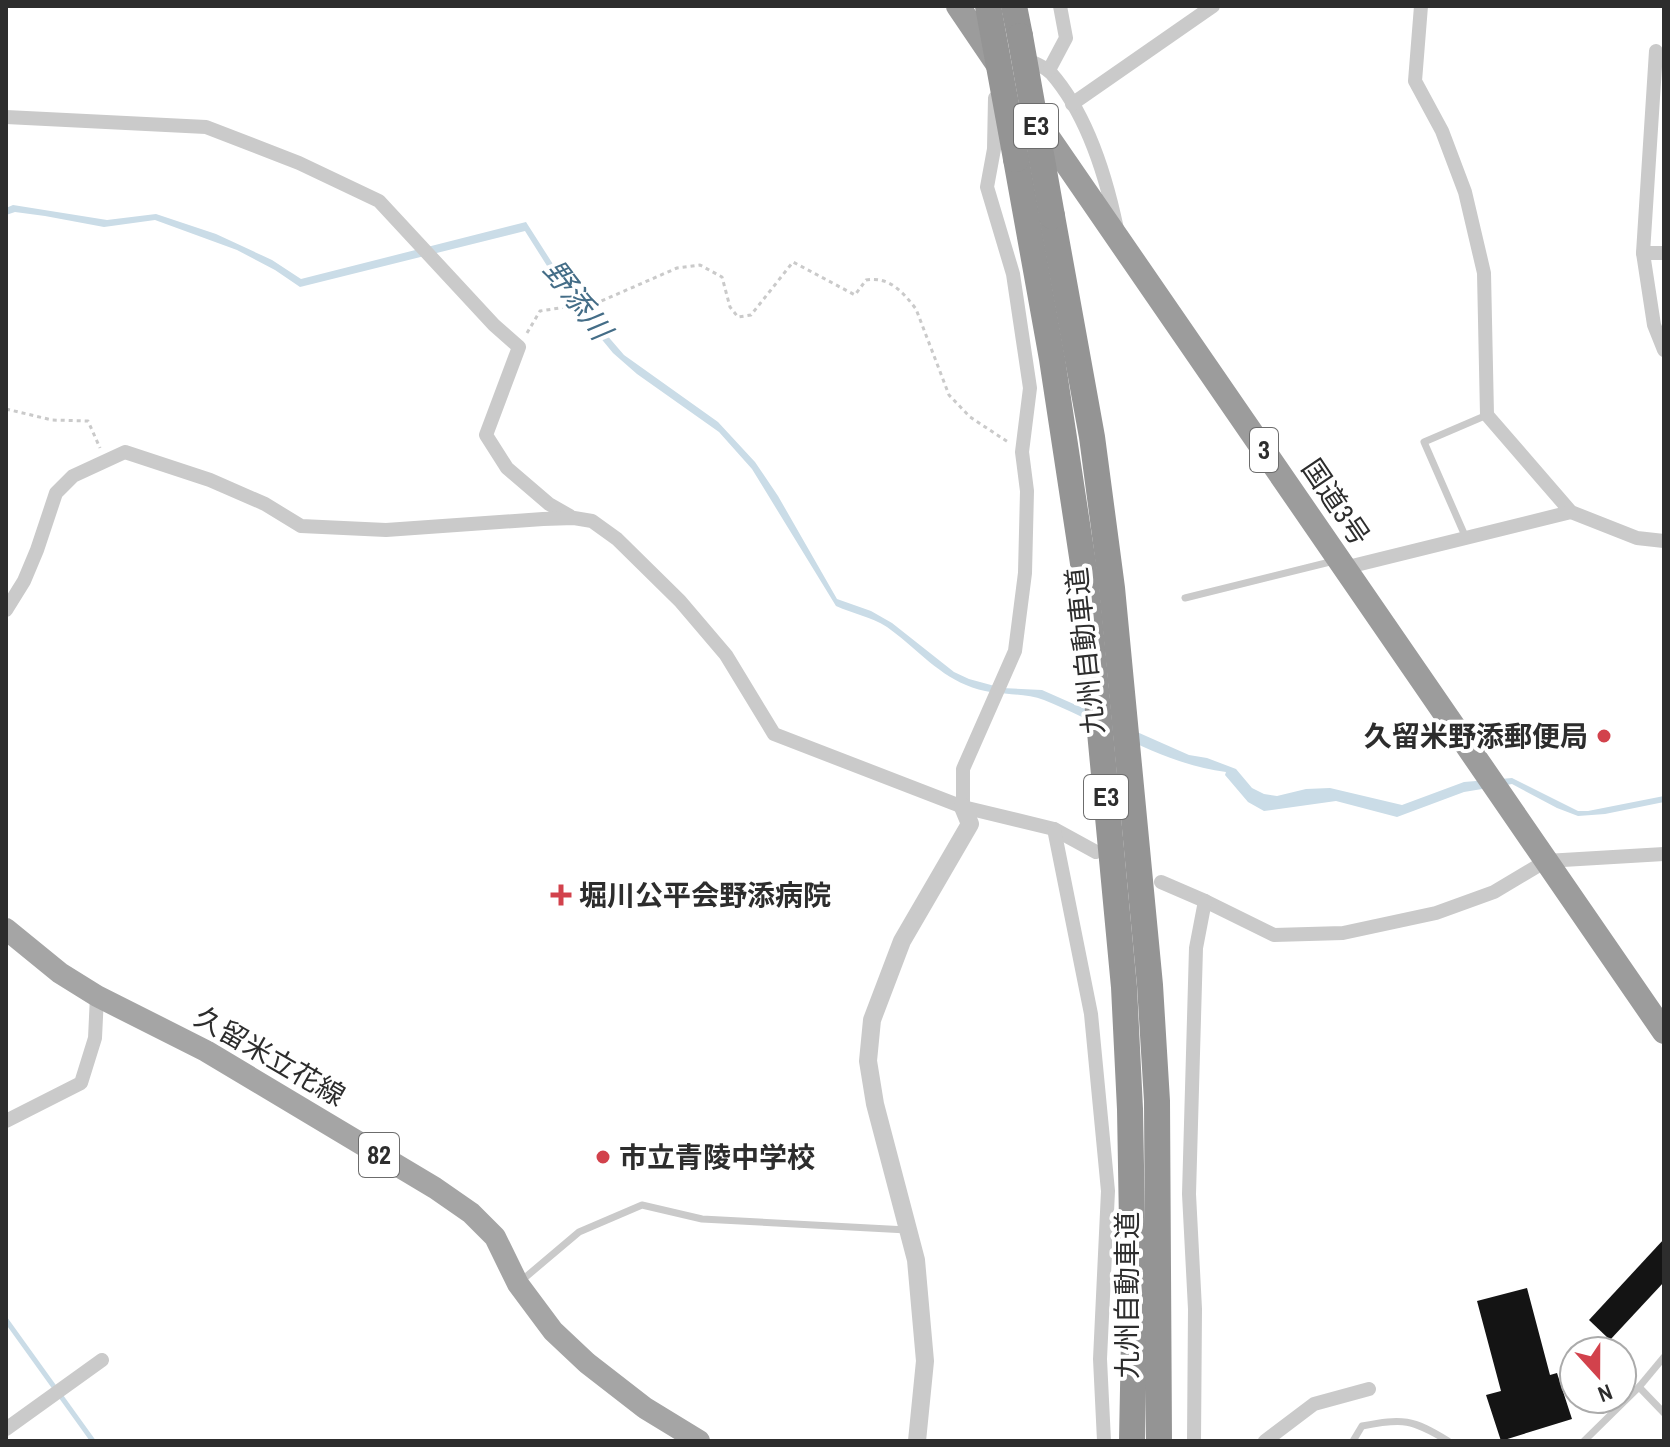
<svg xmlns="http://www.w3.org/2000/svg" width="1670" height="1447" font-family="'Archivo Narrow','Noto Sans JP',sans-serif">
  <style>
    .water { fill: #cadce7 }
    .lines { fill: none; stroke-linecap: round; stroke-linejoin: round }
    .stream { stroke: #cadce7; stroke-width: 5 }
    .building { fill: #141414 }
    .path { stroke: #cacaca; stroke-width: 3; stroke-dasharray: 4 4; stroke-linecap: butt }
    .service { stroke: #cacaca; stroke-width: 7 }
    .minor { stroke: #cacaca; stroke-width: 14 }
    .tertiary { stroke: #cacaca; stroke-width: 18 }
    .primary { stroke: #a5a5a5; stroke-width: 22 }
    .trunk { stroke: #9c9c9c; stroke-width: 24 }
    .motorway { stroke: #949494; stroke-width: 26 }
    .motorway-bridge { stroke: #949494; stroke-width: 26 }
    .poi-dot { fill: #d2424c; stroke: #fff; stroke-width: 3 }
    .labels { text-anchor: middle; stroke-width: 8; stroke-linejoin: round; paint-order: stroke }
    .shield { fill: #fff; stroke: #6c6c6c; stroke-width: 2 }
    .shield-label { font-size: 26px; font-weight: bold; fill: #2d2d2d }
    .street-label { font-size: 28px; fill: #2d2d2d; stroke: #fff }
    .poi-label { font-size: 28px; font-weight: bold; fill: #2d2d2d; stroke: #fff; text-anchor: start }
    .water-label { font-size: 30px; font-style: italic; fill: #446d87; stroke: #fff }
  </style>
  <rect width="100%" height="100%" fill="#fff"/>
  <path class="water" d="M13,205L107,220L156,214L216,234L272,260L301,279L526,222L574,297L624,355L718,422L755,462L778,496L837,599L871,611L892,623L954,672L969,679L1002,688L1042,690L1189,755L1207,758L1236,769L1252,788L1264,794L1277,796L1306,789L1330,788L1402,805L1464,782L1512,778L1578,811H1588L1664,796V802L1605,814L1578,816L1557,808L1512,784L1464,792L1397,817L1336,801L1264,811L1248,802L1225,775L1226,772C1161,764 1104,724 1044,700C1020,691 991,697 966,685C935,672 914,646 887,627C870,616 853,614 836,606L752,469L719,432L637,374L613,353L571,302L573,299H568L525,231L300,287L275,270L237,250L155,220L104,227L45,216L15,212L6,215V208Z"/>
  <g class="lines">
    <path class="stream" d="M6,1320L93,1441"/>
  </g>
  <g class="building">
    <path d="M1664,1239V1282L1610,1340L1589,1320Z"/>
    <path d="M1527,1288L1550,1375L1557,1373L1572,1419L1501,1441L1486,1395L1501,1391L1477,1301Z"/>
  </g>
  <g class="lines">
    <g class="path">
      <path d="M527,333L540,311L599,302L677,268L700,265L722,277L730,307L738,317L751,315L793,262L855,295L866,280C889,276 903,292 916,309L949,395L970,417L1008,442"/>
      <path d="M6,409L52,420L88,421L100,448"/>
    </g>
    <g class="service">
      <path d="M1466,538L1424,442L1487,415"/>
      <path d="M1185,598L1334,561"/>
      <path d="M521,1281L579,1232L642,1205L702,1219L907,1230"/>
      <path d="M1639,1387L1664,1357"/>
      <path d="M1353,1441L1362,1426C1403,1418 1412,1419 1448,1441"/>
      <path d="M1584,1441L1639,1387L1664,1413"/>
    </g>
    <g class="minor">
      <path d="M1421,6L1415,81L1442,131L1465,192L1484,273L1487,415L1571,512L1637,538L1664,541"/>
      <path d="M1656,51L1643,253L1654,325L1664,350"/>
      <path d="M1023,58C1032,62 1044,66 1051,73C1087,114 1106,176 1117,229"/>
      <path d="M1049,70L1066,38L1060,6"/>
      <path d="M1072,104L1213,6"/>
      <path d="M6,117L206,127L299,163L379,201L494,325L519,347L486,435L507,468L549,504L570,516"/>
      <path d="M1643,253H1664"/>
      <path d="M1344,568L1571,512"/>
      <path d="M6,610L24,581L37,550L56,493L73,476L125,452L210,480L265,504L301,526L386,530L543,519L574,518L592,521L617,539L680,601L726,655L774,734L963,807L1054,829L1096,852"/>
      <path d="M963,807V769L1015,651L1025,573L1027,491L1022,452L1030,388L1013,274L987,187L994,149L995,98"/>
      <path d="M1054,829L1091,1014L1108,1191L1100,1359L1104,1441"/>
      <path d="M1161,882L1205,901L1274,935L1343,933L1436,913L1494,892L1546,861L1664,854"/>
      <path d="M6,1121L81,1083L95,1038L97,996"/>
      <path d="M6,1429L102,1360"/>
      <path d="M1194,1441L1195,1309L1189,1194L1196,948L1205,901"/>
      <path d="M1265,1441L1314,1404L1369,1389"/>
    </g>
    <path class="tertiary" d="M917,1441L925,1361L916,1260L875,1104L868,1061L872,1020L902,941L970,824L963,807"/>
    <path class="primary" d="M6,929L60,973L97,996L206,1051L435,1188L471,1213L495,1237L518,1284L553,1331L587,1363L645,1408L699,1441"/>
    <g class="trunk">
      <path d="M958,6L1000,68"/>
      <path d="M1035,118L1664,1032"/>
    </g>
    <g class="motorway">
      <path d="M1014,6L1020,36"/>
      <path d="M1016,159L1052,359L1086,583L1124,987L1130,1109L1134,1337L1132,1441"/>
      <path d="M1052,216L1092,437L1112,588L1150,985L1157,1101L1159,1441"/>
    </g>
    <g class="motorway-bridge">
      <path d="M988,6L1016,159"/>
      <path d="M1020,36L1052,216"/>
    </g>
  </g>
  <g class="poi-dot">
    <circle cx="1604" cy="736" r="8"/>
    <path d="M557 883h8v8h8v8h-8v8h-8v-8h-8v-8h8z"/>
    <circle cx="603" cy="1157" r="8"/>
  </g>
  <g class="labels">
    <g class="shield">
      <rect x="1014" y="104" width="44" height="44" rx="6"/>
      <rect x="1250" y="428" width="28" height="44" rx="6"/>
      <rect x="1084" y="775" width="44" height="44" rx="6"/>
      <rect x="359" y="1133" width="40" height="44" rx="6"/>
    </g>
    <g class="shield-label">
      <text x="1036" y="135">E3</text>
      <text x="1264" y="459">3</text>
      <text x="1106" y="806">E3</text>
      <text x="379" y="1164">82</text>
    </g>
    <g class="street-label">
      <text transform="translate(1336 502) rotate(56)" y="10">国道3号</text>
      <text transform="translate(1085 651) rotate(-96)" y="10">九州自動車道</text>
      <text transform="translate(270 1056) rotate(30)" y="10">久留米立花線</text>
      <text transform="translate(1127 1295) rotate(-90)" y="10">九州自動車道</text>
    </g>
    <g class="poi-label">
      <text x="1588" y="746" text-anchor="end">久留米野添郵便局</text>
      <text x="579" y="905">堀川公平会野添病院</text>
      <text x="619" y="1167">市立青陵中学校</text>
    </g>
    <g class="water-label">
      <text transform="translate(577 300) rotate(53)" y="10">野添川</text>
    </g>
  </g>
  <rect width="1670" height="1447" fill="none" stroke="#2d2d2d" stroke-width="16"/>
  <g transform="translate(1598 1375) rotate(159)"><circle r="38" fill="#ffffff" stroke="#ababab" stroke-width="2"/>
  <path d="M0-6L14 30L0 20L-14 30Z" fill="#d2424c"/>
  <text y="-12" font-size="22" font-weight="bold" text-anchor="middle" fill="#2d2d2d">N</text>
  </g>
</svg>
